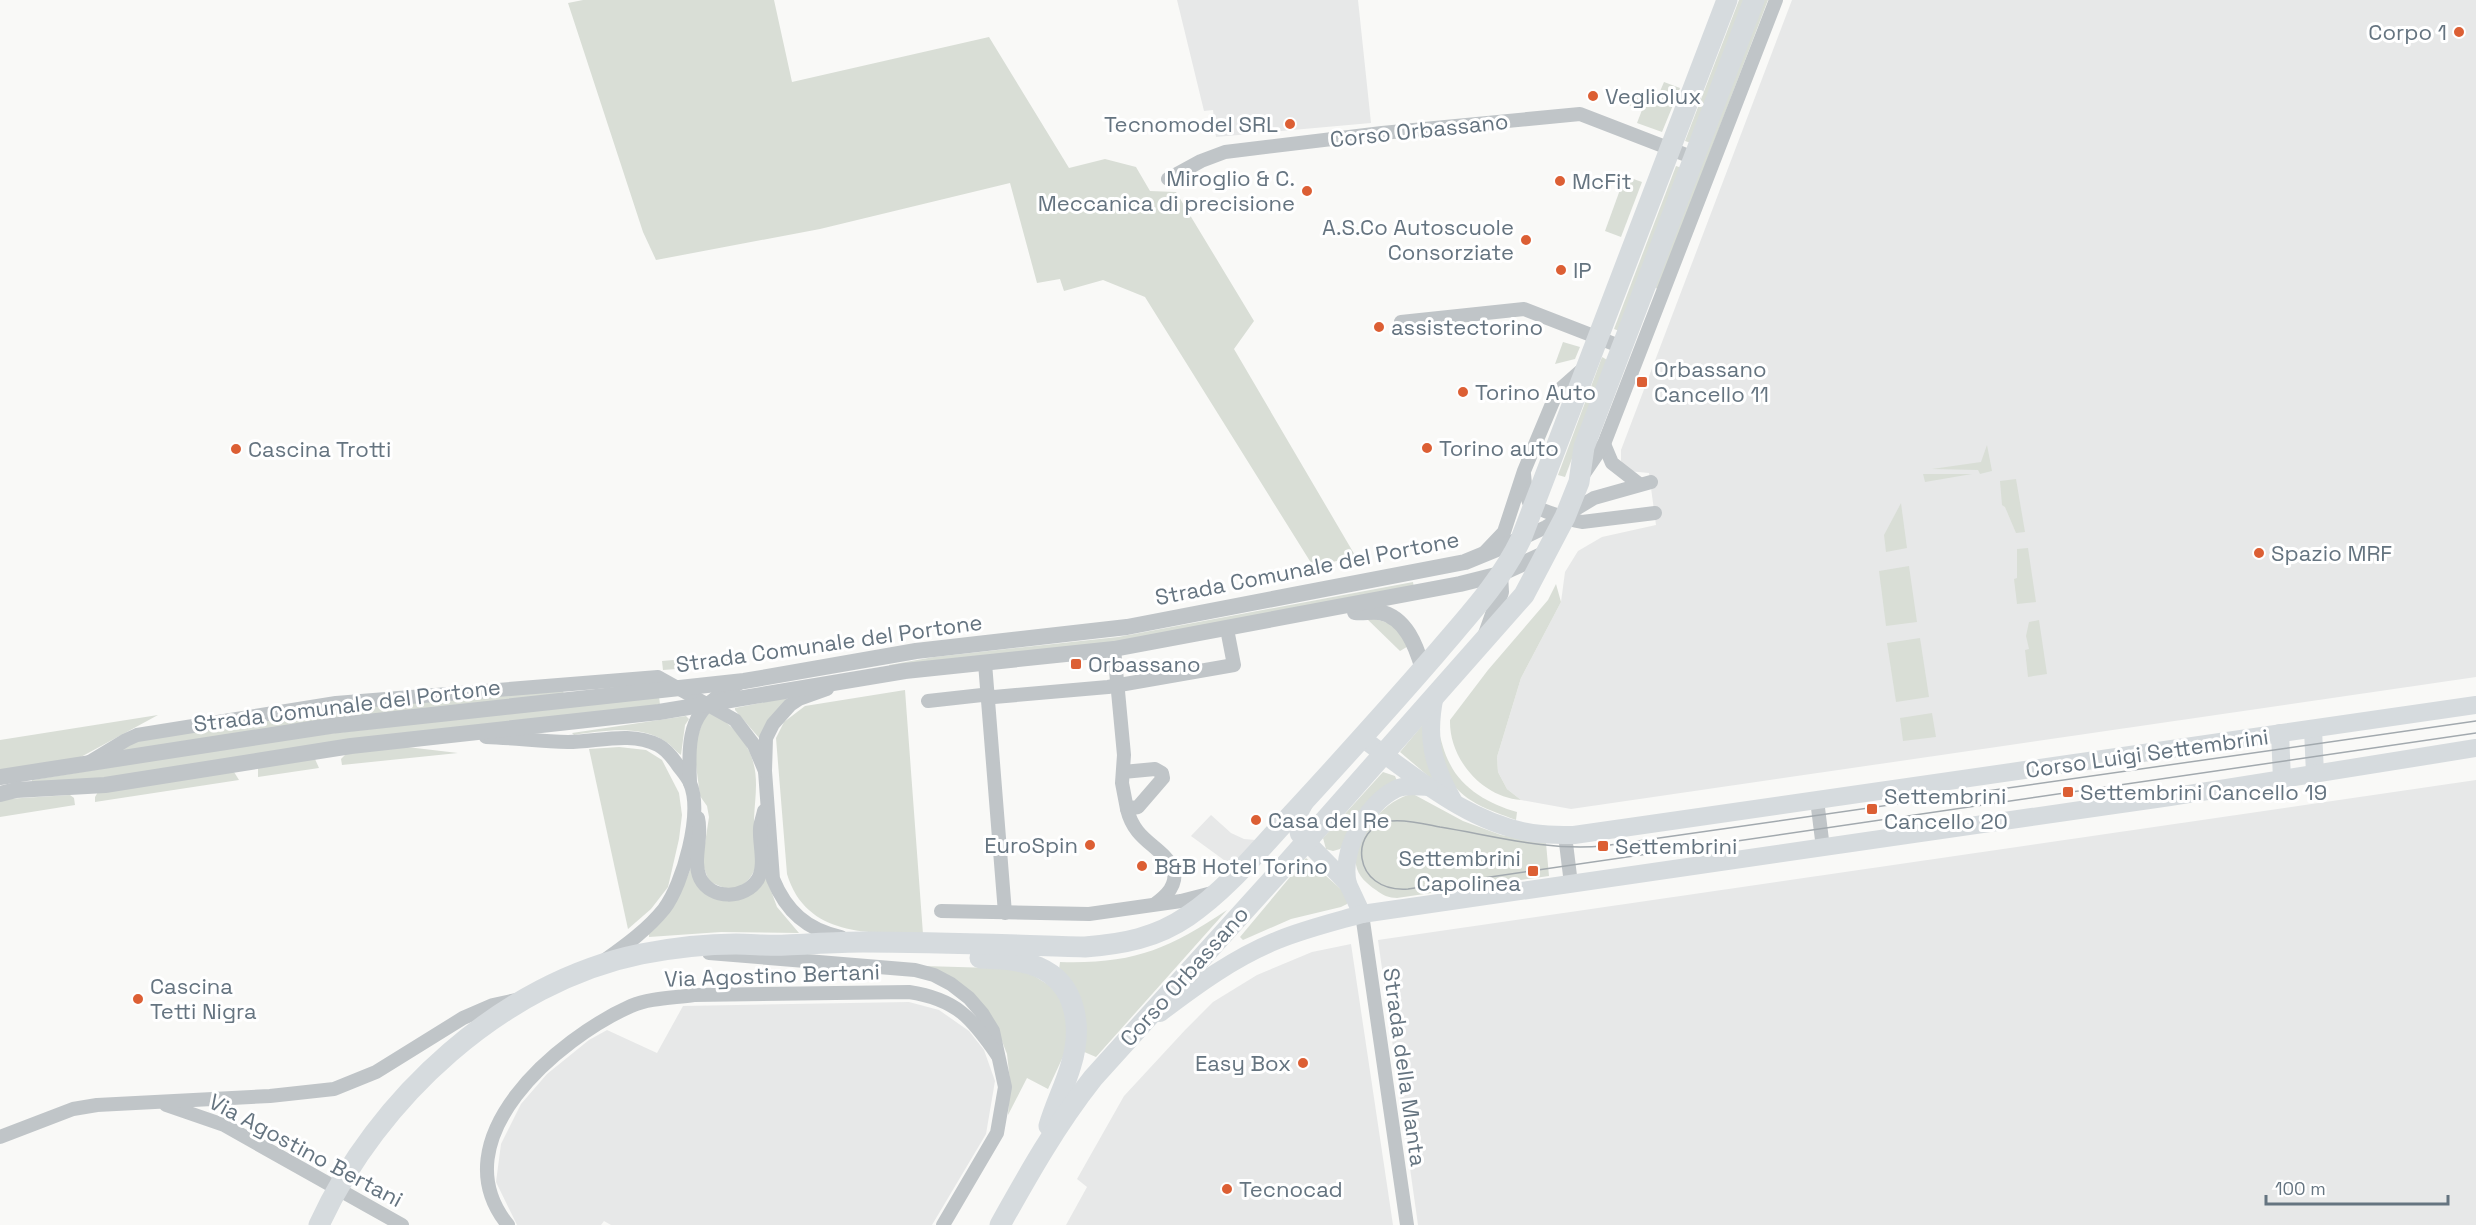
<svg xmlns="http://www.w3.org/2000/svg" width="2476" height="1225" font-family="'Space Grotesk',sans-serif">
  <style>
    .built { fill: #e7e8e8 }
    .green { fill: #d9ded6 }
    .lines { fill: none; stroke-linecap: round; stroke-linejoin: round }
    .minor { stroke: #c0c5c8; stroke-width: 14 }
    .tertiary { stroke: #c0c5c8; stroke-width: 16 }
    .secondary { stroke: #d6dbde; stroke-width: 18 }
    .primary { stroke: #d6dbde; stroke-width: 21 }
    .tram { stroke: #a2a9ae; stroke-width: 1.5 }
    .poi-dot { fill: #dc5f34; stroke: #fff; stroke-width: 2 }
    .labels { text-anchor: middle; stroke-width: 6; stroke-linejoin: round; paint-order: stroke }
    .poi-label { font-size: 22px; fill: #657480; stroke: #fff; text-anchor: start }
    .street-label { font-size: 22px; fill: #657480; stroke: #fff }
  </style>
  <rect width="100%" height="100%" fill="#f9f9f7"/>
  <g class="built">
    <path d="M1177,0H1358L1371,123L1216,137L1213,110L1204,111Z"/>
    <path d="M1792,0H2476V677L1571,809L1521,800L1507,789L1498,772L1497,757L1521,678L1561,602L1565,572L1578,551L1602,537L1656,525L1649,473L1628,471L1621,461V450Z"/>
    <path d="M2476,780V1225H1418L1378,940Z"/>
    <path d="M1211,815L1231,833L1244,839L1267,841L1239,871L1191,836Z"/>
    <path d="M1351,944L1393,1225H1066L1087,1187L1077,1179L1124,1096L1186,1029L1213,1002L1257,975L1312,952Z"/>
    <path d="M909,1002L939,1010L969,1031L984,1050L995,1081L986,1134L932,1225H611L604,1221L601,1225H517L496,1182L501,1144L521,1104L547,1074L589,1040L607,1030L657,1053L683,1006Z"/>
  </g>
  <g class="green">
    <path d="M583,0H774L792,82L989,37L1069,168L1105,159L1136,167L1150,191L1176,192L1254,321L1234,349L1356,557L1313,566L1145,297L1103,280L1064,291L1060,279L1037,283L1010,183L820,229L656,260L643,232L568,3Z"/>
    <path d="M1739,0H1745L1691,143L1685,141Z"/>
    <path d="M1764,0H1768L1658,289L1654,287Z"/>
    <path d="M1664,82L1680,88L1662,132L1637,123L1642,110L1618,101L1622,91L1655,103Z"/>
    <path d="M1676,166L1682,168L1622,332L1614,329Z"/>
    <path d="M1625,176L1642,182L1621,237L1605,231Z"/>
    <path d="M1563,342L1580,347L1575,359L1555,364Z"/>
    <path d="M1602,357L1609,361L1565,477L1558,475Z"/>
    <path d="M1987,445L1992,471L1980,474L1978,470L1932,469L1981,462Z"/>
    <path d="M1923,474H1972L1925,482Z"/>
    <path d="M2016,479L2025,532L2016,533L2005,507L2002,505L2000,481Z"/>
    <path d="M1901,503L1907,548L1886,552L1884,535Z"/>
    <path d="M2028,548L2036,602L2017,604L2014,579L2017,578V549Z"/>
    <path d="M1909,566L1917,622L1886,626L1879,571Z"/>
    <path d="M1413,582L1414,588L1115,644L889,669V665L934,657L1118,637Z"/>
    <path d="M1556,584L1561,602L1521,678L1497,757L1498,772L1507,789L1521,800C1482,797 1449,759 1450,720L1488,670L1548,600Z"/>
    <path d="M1363,615L1394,625L1410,645L1400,651Z"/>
    <path d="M2039,620L2047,674L2028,677L2025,650L2029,649L2026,636L2029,622Z"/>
    <path d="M1920,638L1929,697L1896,702L1887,643Z"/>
    <path d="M742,654L743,664L663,670L662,661Z"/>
    <path d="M905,690L923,934C869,933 806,937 787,874L776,738L784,722L805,706Z"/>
    <path d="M563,691L564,694L113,752L136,739L317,710Z"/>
    <path d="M659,696L660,705L87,781L32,783V780L292,738Z"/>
    <path d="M785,698L787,700L760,739L735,710V708Z"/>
    <path d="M711,712C727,722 741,733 749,751C760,774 755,795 754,819C754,844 765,866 744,884C734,893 720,887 709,881L702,863L709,817L707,806L700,796L695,757V744L704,717Z"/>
    <path d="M1932,713L1936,737L1903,741L1900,718Z"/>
    <path d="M158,715L79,758L0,771V740Z"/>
    <path d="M686,716L689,719L685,725L681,755C675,751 671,744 663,740C637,725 602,731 574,735L572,733Z"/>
    <path d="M1425,722C1421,744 1426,761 1434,781L1400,752Z"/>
    <path d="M1438,728C1441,740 1444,753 1450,764C1462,789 1491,805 1517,812L1516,820C1490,810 1460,802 1447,774C1441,761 1440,743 1438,728Z"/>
    <path d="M407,747L458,753L342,765L341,759L347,753Z"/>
    <path d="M619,747L646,750L662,760L679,793L682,815L679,839L668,887L651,909L628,929L589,749Z"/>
    <path d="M315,759L319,768L258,777V768Z"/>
    <path d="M234,772L239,780L95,802V797L98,792Z"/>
    <path d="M1383,772L1395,776L1397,781L1340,849L1333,851L1326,849L1323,838Z"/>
    <path d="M1413,794L1463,821L1501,835L1546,843L1549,876L1397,898C1389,898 1382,895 1376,890C1367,884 1358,876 1356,865C1352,837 1386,798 1413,794Z"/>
    <path d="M70,795L74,798L75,805L0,817V801L6,799Z"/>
    <path d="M1306,858L1344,892L1348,900L1347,904L1341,907L1291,919L1243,940L1240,937Z"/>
    <path d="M691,868L714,895L766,877L777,907L799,933L721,932L649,937V933L678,898Z"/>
    <path d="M1227,910L1096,1057L1082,1051L1059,970L1060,962C1133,964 1167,950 1227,910Z"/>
    <path d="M924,966L1023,969L1055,989L1065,1007L1068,1046L1048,1089L1027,1078L1008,1115L1010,1081L1007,1054L995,1023Z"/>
  </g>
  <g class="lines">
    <g class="minor">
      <path d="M1168,179L1201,161L1225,152L1382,133L1580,114L1694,158"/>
      <path d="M1401,322L1524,309L1622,347"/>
      <path d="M1604,444L1612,463L1639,484"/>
      <path d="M1524,474C1525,482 1525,494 1529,502C1535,510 1572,520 1582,522L1655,513"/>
      <path d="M1583,475L1604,444L1776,0"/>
      <path d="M1521,539L1546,527L1594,498L1651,482"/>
      <path d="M1485,552L1504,532L1524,471L1557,392L1583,369"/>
      <path d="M1114,649L1124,755L1122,783L1127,809L1138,807L1163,778L1162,773L1155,769L1123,772"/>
      <path d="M985,663L1005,913"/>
      <path d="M827,689L799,699L790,705L773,724L766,738L765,771L773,879C786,911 807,930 841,937"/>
      <path d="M928,701L982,695L994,697L1108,687L1234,665L1227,629"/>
      <path d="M486,737C513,738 540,741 568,742C597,742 630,731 658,745C666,749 672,757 677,764C681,770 687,776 690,783C703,813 683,884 664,909C648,929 626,945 605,960"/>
      <path d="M88,763L126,740L137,735L336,703L658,677L735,720L754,745L765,771"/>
      <path d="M690,783C688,733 689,708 738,684"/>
      <path d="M1817,800L1823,848"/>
      <path d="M1127,809C1135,842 1160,844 1174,869C1177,886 1167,895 1155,904"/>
      <path d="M698,818C703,837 692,860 700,878C711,900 745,900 758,879C766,865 759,844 760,829C760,823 763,817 764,811"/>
      <path d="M1565,835L1571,884"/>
      <path d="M941,911L1089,914L1181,901L1212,893"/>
      <path d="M1362,914L1407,1225"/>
      <path d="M709,953L915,970L934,975L951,984L969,998L982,1013L993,1031L1005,1087L997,1133L943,1225"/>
      <path d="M166,1105L224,1125L402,1225"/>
      <path d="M0,1137L73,1109L97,1105L270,1096L334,1089L376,1072L463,1018L493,1005L516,1000"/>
      <path d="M508,1225C438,1139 559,1038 631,1006C650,998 673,998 694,995L909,992C956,999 972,1018 998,1056"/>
    </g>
    <g class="tertiary">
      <path d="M1355,612C1363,613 1371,611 1379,612C1406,617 1416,646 1423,669"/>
      <path d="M1486,634L1501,592L1500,574"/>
      <path d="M0,777L330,726L744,681L916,651L1127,627L1465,562L1521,539"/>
      <path d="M0,794L16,790L105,785L351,746L659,712L905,671L1114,649L1460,584L1500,574L1548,552"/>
    </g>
    <g class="secondary">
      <path d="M1435,695C1426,738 1432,764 1454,802"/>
      <path d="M2313,729L2315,774"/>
      <path d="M2280,733L2282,779"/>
      <path d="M1362,738C1414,776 1475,829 1542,834C1552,835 1563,835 1574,835L2476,705"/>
      <path d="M1305,802L1296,819L1299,834L1348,884L1362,914"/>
      <path d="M1348,884C1340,851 1366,804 1396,789C1406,784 1419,787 1429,787"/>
      <path d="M1160,1013C1197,985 1235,957 1278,940C1305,929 1334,922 1362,914L2170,797L2476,748"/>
    </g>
    <g class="primary">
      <path d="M980,958C999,959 1020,959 1038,967C1078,984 1082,1029 1071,1065C1065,1086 1055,1105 1049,1126"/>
      <path d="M319,1225C377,1098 503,982 641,954C672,948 705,944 736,944C753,944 769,946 786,945C812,944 837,942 863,942C937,942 1011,945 1085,947C1123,944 1156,938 1188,916C1229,888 1261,847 1295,811C1342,760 1389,708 1435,655C1466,618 1500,583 1521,539L1727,0"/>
      <path d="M1000,1225C1029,1173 1056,1125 1093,1078L1289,861L1524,595L1565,517L1579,482L1584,447L1754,0"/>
    </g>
    <path class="tram" d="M2476,721L1603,846C1547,851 1495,836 1440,827C1425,824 1406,819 1391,821C1348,826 1351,893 1408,889L2476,733"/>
  </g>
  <g class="poi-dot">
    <circle cx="2459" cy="32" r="6"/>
    <circle cx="1593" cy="96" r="6"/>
    <circle cx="1290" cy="124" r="6"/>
    <circle cx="1560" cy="181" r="6"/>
    <circle cx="1307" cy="191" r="6"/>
    <circle cx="1526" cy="240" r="6"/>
    <circle cx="1561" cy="270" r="6"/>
    <circle cx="1379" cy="327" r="6"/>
    <rect x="1636" y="376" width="12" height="12" rx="3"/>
    <circle cx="1463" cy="392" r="6"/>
    <circle cx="1427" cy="448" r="6"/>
    <circle cx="236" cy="449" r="6"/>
    <circle cx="2259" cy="553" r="6"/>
    <rect x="1070" y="658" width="12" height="12" rx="3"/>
    <rect x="2062" y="786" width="12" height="12" rx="3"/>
    <rect x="1866" y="803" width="12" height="12" rx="3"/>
    <circle cx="1256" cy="820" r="6"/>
    <circle cx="1090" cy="845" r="6"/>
    <rect x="1597" y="840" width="12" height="12" rx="3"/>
    <circle cx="1142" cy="866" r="6"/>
    <rect x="1527" y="865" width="12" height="12" rx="3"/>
    <circle cx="138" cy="999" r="6"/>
    <circle cx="1303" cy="1063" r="6"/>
    <circle cx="1227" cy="1189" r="6"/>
  </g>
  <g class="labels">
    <g class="poi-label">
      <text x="2447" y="40" text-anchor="end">Corpo 1</text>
      <text x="1605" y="104">Vegliolux</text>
      <text x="1278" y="132" text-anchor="end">Tecnomodel SRL</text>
      <text x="1295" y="186" text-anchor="end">Miroglio &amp; C.<tspan x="1295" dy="25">Meccanica di precisione</tspan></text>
      <text x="1572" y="189">McFit</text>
      <text x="1514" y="235" text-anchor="end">A.S.Co Autoscuole<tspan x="1514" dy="25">Consorziate</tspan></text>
      <text x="1573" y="278">IP</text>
      <text x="1391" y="335">assistectorino</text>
      <text x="1654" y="377">Orbassano<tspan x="1654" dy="25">Cancello 11</tspan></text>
      <text x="1475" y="400">Torino Auto</text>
      <text x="1439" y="456">Torino auto</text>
      <text x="248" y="457">Cascina Trotti</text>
      <text x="2271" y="561">Spazio MRF</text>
      <text x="1088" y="672">Orbassano</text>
      <text x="2080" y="800">Settembrini Cancello 19</text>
      <text x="1884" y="804">Settembrini<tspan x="1884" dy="25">Cancello 20</tspan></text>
      <text x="1268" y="828">Casa del Re</text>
      <text x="1078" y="853" text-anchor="end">EuroSpin</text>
      <text x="1615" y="854">Settembrini</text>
      <text x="1521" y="866" text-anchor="end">Settembrini<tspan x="1521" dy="25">Capolinea</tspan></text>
      <text x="1154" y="874">B&amp;B Hotel Torino</text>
      <text x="150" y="994">Cascina<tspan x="150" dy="25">Tetti Nigra</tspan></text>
      <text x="1291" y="1071" text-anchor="end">Easy Box</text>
      <text x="1239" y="1197">Tecnocad</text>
    </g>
    <g class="street-label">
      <text transform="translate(1419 130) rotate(-6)" y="8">Corso Orbassano</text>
      <text transform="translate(1307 568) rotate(-11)" y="8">Strada Comunale del Portone</text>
      <text transform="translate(829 643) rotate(-8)" y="8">Strada Comunale del Portone</text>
      <text transform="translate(347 705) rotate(-7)" y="8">Strada Comunale del Portone</text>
      <text transform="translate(2147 753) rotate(-8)" y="8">Corso Luigi Settembrini</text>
      <text transform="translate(772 975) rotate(-2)" y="8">Via Agostino Bertani</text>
      <text transform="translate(1184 976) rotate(-48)" y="8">Corso Orbassano</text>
      <text transform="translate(1405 1067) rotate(82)" y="8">Strada della Manta</text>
      <text transform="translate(306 1150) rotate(28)" y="8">Via Agostino Bertani</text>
    </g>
  </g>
  <path d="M2266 1195v9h182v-9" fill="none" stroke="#657480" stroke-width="3"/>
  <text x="2275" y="1195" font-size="18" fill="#657480" stroke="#ffffff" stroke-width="4.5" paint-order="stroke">100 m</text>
</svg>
